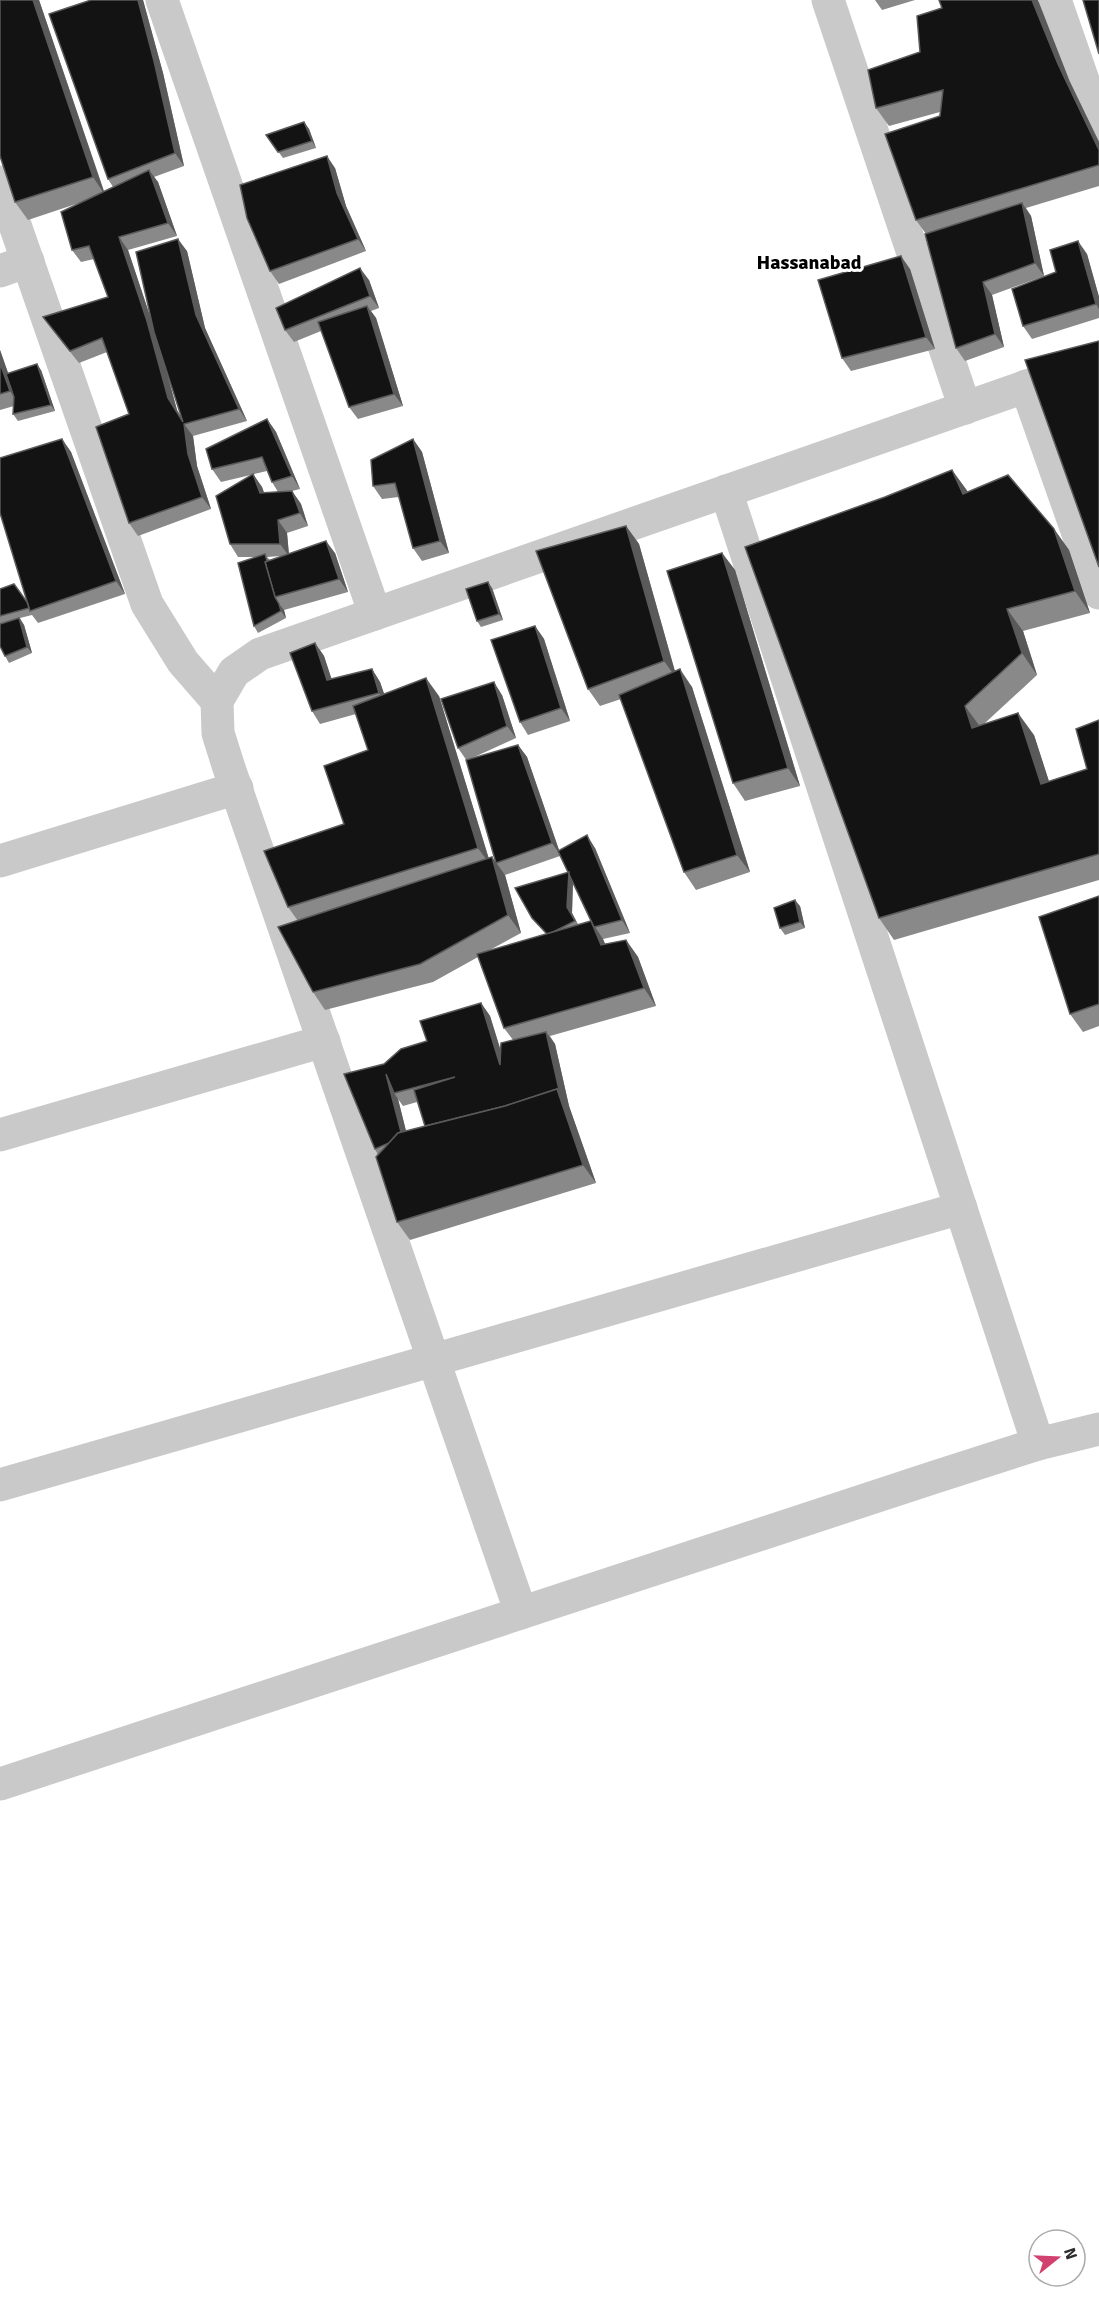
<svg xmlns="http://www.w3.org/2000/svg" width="1099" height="2300" font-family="Signika,sans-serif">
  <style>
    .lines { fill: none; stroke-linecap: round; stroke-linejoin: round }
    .minor { stroke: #c9c9c9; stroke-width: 33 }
    .wall { fill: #898989; fill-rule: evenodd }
    .shaded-wall { fill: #5a5a5a }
    .building { fill: #131313; stroke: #5a5a5a; stroke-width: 1.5 }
    .labels { text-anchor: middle; stroke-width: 6; stroke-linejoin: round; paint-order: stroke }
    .neighbourhood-label { font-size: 20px; font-weight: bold; fill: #000; stroke: #fff }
  </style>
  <rect width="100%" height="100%" fill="#fff"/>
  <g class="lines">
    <g class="minor">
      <path d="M162,0L375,614"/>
      <path d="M828,0L965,408"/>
      <path d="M1055,0L1099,126"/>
      <path d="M0,182L147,604L183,662L217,701"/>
      <path d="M0,271L28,261"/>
      <path d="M1026,386L1099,593"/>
      <path d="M726,491L1038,1444"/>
      <path d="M0,861L237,788"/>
      <path d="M0,1135L324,1041"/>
      <path d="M0,1485L961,1208"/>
      <path d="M521,1613L228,765L218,733L217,701L234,672L260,654L1099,361"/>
      <path d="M0,1784L935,1477L1038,1444L1099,1429"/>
    </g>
  </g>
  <g class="wall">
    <path d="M39,0L104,191L113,187L108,179L91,0H143L163,73L184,166L154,177L158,182L177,236L128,250L151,319L187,251L205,328L247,421L193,436L197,466L211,509L138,536L129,523V414L107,352L79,363L52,329L43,317L108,297L94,259L81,262L72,250L79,203L28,220L15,202ZM164,361L182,419L177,410Z"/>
    <path d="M875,0H915L882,10Z"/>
    <path d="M942,8L1070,82L1099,142V186L1026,208L1031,216L1044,276L992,295L1004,347L965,361L956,348L926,234L916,220L940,112L889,126L876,108L920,52Z"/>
    <path d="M304,122L309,129L316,148L283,158L266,135Z"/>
    <path d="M335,168L346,206L366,251L279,284L270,271Z"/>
    <path d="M1087,254L1099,297V318L1032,339L1023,326L1056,272Z"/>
    <path d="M910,269L935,349L851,371L842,358Z"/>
    <path d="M369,280L379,308L371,311L376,318L403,406L358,419L349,407L321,331L294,342L285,330Z"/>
    <path d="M0,350L8,373L41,370L55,411L18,421L13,414L14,406L0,410Z"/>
    <path d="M267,419L276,432L300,489L292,491L301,504L308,526L287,533L289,554L335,553L348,592L284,610L286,618L258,633L254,626L256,557H238L230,544L253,474L262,487L264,493L278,492L272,482L267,471L221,482L212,469ZM281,556L270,560L267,557Z"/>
    <path d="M62,439L71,452L125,594L38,623L32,615L20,618L24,625L32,653L9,663L5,656L0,624V589L27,602Z"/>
    <path d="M413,439L422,452L449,553L422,561L413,548L399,497L382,499L373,486Z"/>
    <path d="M952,470L968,492L1054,529L1069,550L1090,613L1023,631L1037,675L985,723L1034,735L1049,782L1087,769L1099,720V880L894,940L879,918L885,497Z"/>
    <path d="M626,526L639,544L675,671L692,687L750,872L696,890L684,872L621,699L600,706L588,689Z"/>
    <path d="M722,553L735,570L800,786L745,801L733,783Z"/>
    <path d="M492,588L503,620L481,627L477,621Z"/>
    <path d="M535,626L544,639L570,721L528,735L520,722Z"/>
    <path d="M315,643L324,656L331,679L372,669L380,682L384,694L439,696L489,859L492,857L496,863L467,761L458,748L502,695L516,738L470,759L518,745L527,757L559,850L595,848L630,933L603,939L605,944L626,940L638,957L656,1006L550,1036L555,1044L569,1106L596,1183L410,1240L397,1222L378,1155L375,1149L384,1064L427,1041L481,1003L490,1016L501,1051L513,1040L504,1028L478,957L433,982L325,1010L313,992L298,921L288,907L344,824L368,750L356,714L320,724L312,711ZM560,856L568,872L532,918L546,934L488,951L521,933L505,875ZM573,883L594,927L578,925L572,913ZM398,1099L403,1106L417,1102L425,1126L406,1131Z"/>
    <path d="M1099,896V1026L1083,1032L1070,1014Z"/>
    <path d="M800,906L805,928L785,935L780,928Z"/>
  </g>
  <g class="shaded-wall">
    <path d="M33,0H39L105,195L93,177Z"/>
    <path d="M138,0H143L163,73L184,166L175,153Z"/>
    <path d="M1032,0H1038L1070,82L1099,142V150L1058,64Z"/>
    <path d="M304,122L309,129L316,148L312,141Z"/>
    <path d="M327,156L335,168L346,206L366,251L358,239L337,193Z"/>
    <path d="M149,170L158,182L177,236L168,223Z"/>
    <path d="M1022,203L1031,216L1044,276L1035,263Z"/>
    <path d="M119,237L128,250L156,334L177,410L185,423L168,398Z"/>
    <path d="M178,239L187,251L205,328L247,421L239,409L196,315Z"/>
    <path d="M1078,241L1087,254L1099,297V309L1096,304Z"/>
    <path d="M901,256L910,269L935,349L926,337Z"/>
    <path d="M360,268L369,280L379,308L370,296Z"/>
    <path d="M983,282L992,295L1004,347L995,334Z"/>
    <path d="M367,306L376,318L403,406L394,394Z"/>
    <path d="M0,350L19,404L10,391L0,363Z"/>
    <path d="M37,364L41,370L55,411L51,405Z"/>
    <path d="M267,419L276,432L300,489L292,476Z"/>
    <path d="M184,424L193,436L197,466L211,509L202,497L188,454Z"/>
    <path d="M62,439L71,452L125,594L116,581Z"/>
    <path d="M413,439L422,452L449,553L440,541Z"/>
    <path d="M952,470L968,492L963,494Z"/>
    <path d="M253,474L262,487L269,506L260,493Z"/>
    <path d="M292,491L301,504L308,526L300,513Z"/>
    <path d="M278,520L287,533L289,556L280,544Z"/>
    <path d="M626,526L639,544L677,679L664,661Z"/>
    <path d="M1054,529L1069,550L1090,613L1075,591Z"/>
    <path d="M326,541L335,553L348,592L339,579Z"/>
    <path d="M722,553L735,570L800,786L788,768Z"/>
    <path d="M488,582L492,588L503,620L499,614Z"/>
    <path d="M279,604L284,610L286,618L281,611Z"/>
    <path d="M1007,609L1023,631L1037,675L1022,653Z"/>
    <path d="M19,618L24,625L32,653L27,647Z"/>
    <path d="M535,626L544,639L570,721L561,708Z"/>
    <path d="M315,643L324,656L336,692L327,680Z"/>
    <path d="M372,669L380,682L388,705L379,693Z"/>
    <path d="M680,669L692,687L750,872L737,855Z"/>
    <path d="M426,678L439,696L491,866L478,848Z"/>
    <path d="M494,682L502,695L516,738L507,726Z"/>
    <path d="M965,706L981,728H972Z"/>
    <path d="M1018,713L1034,735L1057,806L1041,784Z"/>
    <path d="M518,745L527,757L561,856L552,843Z"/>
    <path d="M587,835L595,848L630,933L622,920Z"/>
    <path d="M492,857L505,875L521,933L508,915Z"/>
    <path d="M569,872L573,878L572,913L580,928L567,907Z"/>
    <path d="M795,900L800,906L805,928L800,922Z"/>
    <path d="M591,921L603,939L613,963L601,945Z"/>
    <path d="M626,940L638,957L656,1006L644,988Z"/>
    <path d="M481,1003L490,1016L509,1078L500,1065Z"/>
    <path d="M546,1032L555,1044L569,1106L596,1183L583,1165L557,1089Z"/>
    <path d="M386,1074L394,1093L398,1099L411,1151L402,1138Z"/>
  </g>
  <g class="building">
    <path d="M0,0H33L93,177L15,202L0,156Z"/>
    <path d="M91,0H138L154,61L175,153L108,179L49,14Z"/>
    <path d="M939,0H1032L1058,64L1099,150V165L916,220L885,134L940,116L943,90L876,108L868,70L920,52L917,16L942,8Z"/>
    <path d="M1083,0H1099V54Z"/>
    <path d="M304,122L312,141L278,152L266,135Z"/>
    <path d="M327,156L337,193L358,239L270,271L247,218L240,185Z"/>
    <path d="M149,170L168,223L119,237L147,321L168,398L183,422L154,332L136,252L178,239L196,315L239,409L184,424L188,454L202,497L129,523L96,427L129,414L102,338L70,351L43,317L108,297L89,246L72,250L61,212Z"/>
    <path d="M1022,203L1035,263L983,282L995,334L956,348L925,234Z"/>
    <path d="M1078,241L1096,304L1023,326L1012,289L1056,272L1050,250Z"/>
    <path d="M901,256L926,337L842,358L818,280Z"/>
    <path d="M360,268L370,296L285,330L276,308Z"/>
    <path d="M367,306L394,394L349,407L318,322Z"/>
    <path d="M1099,341V567L1025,360Z"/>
    <path d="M0,363L10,391L0,394Z"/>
    <path d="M37,364L51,405L13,414L14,397L6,374Z"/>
    <path d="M267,419L292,476L272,482L262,457L212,469L206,449Z"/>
    <path d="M62,439L116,581L30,611L0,513V458Z"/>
    <path d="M413,439L440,541L413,548L395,483L373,486L371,460Z"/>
    <path d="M952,470L963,494L1008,475L1054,529L1075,591L1007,609L1022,653L965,706L972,728L1018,713L1041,784L1087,769L1076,729L1099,720V854L879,918L745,547L885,497Z"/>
    <path d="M253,474L260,493L292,491L300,513L278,520L280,544H230L216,496Z"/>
    <path d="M626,526L664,661L588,689L536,551Z"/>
    <path d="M326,541L339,579L275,597L265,562Z"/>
    <path d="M722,553L788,768L733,783L667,571Z"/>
    <path d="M265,554L267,561L265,562L275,597L279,604L281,611L254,626L238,563Z"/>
    <path d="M488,582L499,614L477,621L466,589Z"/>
    <path d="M14,584L27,602L29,608L0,616V589Z"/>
    <path d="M19,618L27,647L5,656L0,646V624Z"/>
    <path d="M535,626L561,708L520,722L491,640Z"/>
    <path d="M315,643L327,680L372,669L379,693L312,711L290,653Z"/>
    <path d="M680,669L737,855L684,872L619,695Z"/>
    <path d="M426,678L478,848L288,907L264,851L344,824L324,766L368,750L353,706Z"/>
    <path d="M494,682L507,726L458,748L441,699Z"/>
    <path d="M518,745L552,843L496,863L466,760Z"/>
    <path d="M587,835L622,920L594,927L558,851Z"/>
    <path d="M492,857L508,915L420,964L313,992L278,927Z"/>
    <path d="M569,872L567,907L575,921L553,932L547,934L532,918L515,888Z"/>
    <path d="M1099,896V1004L1070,1014L1039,917Z"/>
    <path d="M795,900L800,922L780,928L774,908Z"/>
    <path d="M591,921L601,945L626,940L644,988L504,1028L477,954Z"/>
    <path d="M481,1003L500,1065L501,1043L546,1032L560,1094L557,1089L505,1106L425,1126L414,1090L455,1077L394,1093L386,1074L401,1132L398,1133L389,1143L375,1149L344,1074L384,1064L401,1049L427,1041L420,1021Z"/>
    <path d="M557,1089L583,1165L397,1222L376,1157L398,1133L505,1106Z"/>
  </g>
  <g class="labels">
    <g class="neighbourhood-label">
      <text x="809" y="269">Hassanabad</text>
    </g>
  </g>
  <g transform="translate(1057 2258) rotate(72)"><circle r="28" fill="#ffffff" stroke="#ababab" stroke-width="1.5"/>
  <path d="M0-4.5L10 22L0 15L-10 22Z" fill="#d2406e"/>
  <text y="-9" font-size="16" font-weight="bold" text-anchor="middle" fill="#2c2c2c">N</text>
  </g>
</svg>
